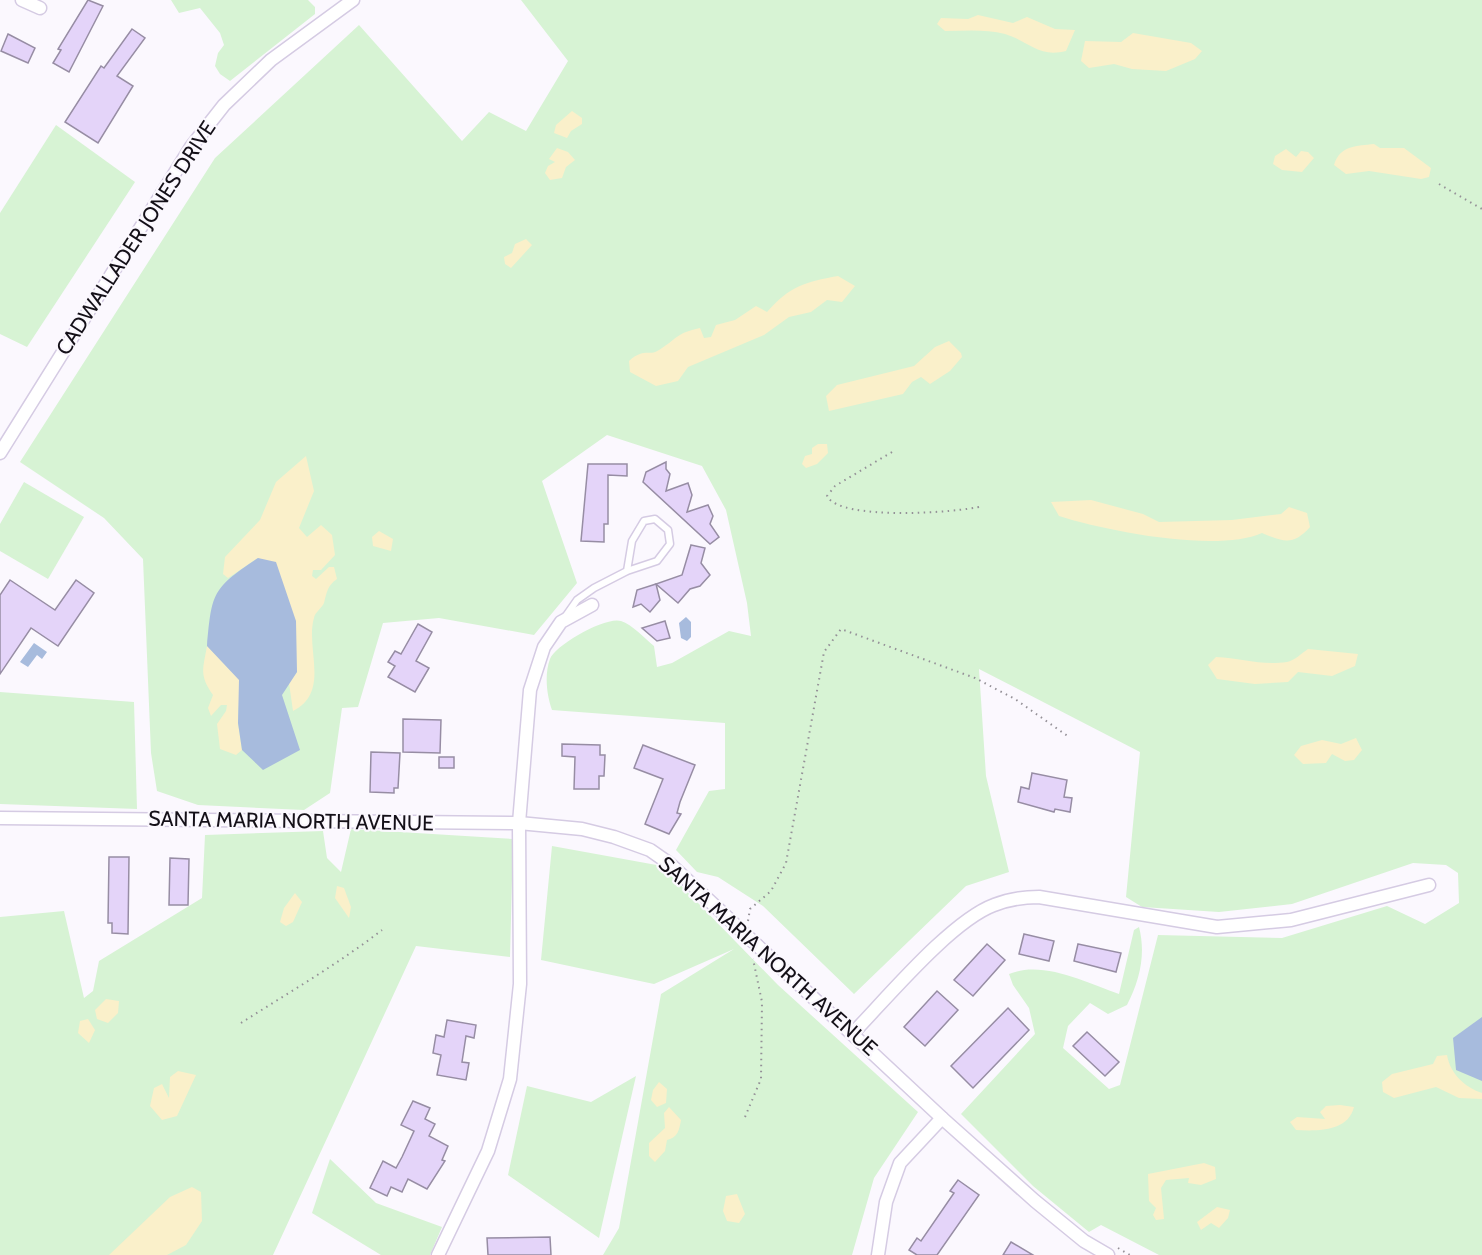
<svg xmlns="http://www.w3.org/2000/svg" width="1482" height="1255" font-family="Cabin,sans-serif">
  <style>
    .green { fill: #d7f3d4 }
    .sand { fill: #faf0ca }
    .water { fill: #a7bbdd }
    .building { fill: #e4d4f9; stroke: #978da4; stroke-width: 1.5 }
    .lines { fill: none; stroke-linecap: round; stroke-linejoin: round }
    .lane-casing { stroke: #d5cbe3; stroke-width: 9 }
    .street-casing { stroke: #d5cbe3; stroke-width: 15 }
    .path { stroke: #949097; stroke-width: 2; stroke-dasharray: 1.5 4.5; stroke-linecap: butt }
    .lane { stroke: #fff; stroke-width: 6 }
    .street { stroke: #fff; stroke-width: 12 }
    .labels { text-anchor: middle; stroke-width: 4.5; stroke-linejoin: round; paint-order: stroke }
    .street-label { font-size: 21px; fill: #141018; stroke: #fbf8fe }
  </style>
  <rect width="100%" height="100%" fill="#fbf8fe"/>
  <g class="green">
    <path d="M171,0H308L315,7V14L230,81L220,74L215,66L218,53L224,45L220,33L200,8L179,13Z"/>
    <path d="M521,0H1482V1255H1159L1101,1225L1089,1232L1033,1186L961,1114L1035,1034L1029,1008L1013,985L1009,974C1043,960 1087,983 1119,994L1134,930L1139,927C1146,954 1140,980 1127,1005L1108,1014L1090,1003L1068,1026L1063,1048L1109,1089L1120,1085L1158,935L1282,938L1387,906L1425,924L1459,903L1458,873L1446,865L1413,863L1292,904L1219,912L1142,907L1126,897L1140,752L979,669L986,776L1009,872L966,886L854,994L763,906L718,877L697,872L676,850L709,791L725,789V723L552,710C547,696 544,675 550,659C555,645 606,616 621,621C632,624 645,639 654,646L657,667L672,663L729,631L751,636L747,603L726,510L702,466L607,435L542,481L577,583L534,635L439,618L383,623L358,707L342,708L330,793L304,810L198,805L157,791L151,753L143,559L104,518L20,462L215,158L359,25L462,141L489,112L526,131L568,61Z"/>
    <path d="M56,125L135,182L27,347L0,334V213Z"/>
    <path d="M24,482L84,517L48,579L0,551V524Z"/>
    <path d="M0,692L134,702L137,809L0,804Z"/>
    <path d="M351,829L513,839L510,957L416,946L273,1255H0V917L64,911L84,998L93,991L99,961L202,898L205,835L323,831L327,858L341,872Z"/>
    <path d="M552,846L662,866L778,985L918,1112L874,1178L852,1255H603L619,1228L661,994L734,949L654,984L541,960Z"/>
    <path d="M636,1076L599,1238L508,1175L527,1086L591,1102Z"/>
    <path d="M330,1159L376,1203L442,1227L430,1255H381L312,1213Z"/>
  </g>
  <g class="sand">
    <path d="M978,15L1013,23L1027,17L1055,29L1075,30L1066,51C1038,58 1029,41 1005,34C986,29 965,31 945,31L937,24L941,18L968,19Z"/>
    <path d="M1133,33L1191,43L1202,51L1195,59L1166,71L1132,69L1114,64L1089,68L1081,61L1085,41L1121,42Z"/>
    <path d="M572,111L582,118V124L571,131L567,138L554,133L556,125Z"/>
    <path d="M1374,144L1380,148H1404L1431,168L1429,177L1421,179L1369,171L1346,174L1334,165C1340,145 1357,146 1374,144Z"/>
    <path d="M557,148L568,152L575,160L566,167L562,178L550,180L545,173L548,166L555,162L549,159Z"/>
    <path d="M1286,149L1296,157L1301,151L1308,152L1314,158L1302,172L1282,170L1273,164L1275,156Z"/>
    <path d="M526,239L532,245L511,268L505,264L504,257L512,253L515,244Z"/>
    <path d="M838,276L855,286L842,302L827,300L811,312L789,317L764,335L688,367L678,381L656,386L630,372L629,361C645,347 649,357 659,350C677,339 676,333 700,328L704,338L711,337L716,325L735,320L756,306L767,312C790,286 805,282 838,276Z"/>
    <path d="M949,341L961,353L962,357L950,371L930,384L921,377L912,382L903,394L829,411L826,396L837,385L914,366L935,347Z"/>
    <path d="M818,444H827L828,453L817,464L806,468L802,464L805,456L812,454V448Z"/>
    <path d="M306,456L314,491L299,528L307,537L321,525L332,535L335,555L321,570H313L312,576L316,579L329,567H334L337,579C327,586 327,592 324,603C322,608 315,612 314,618C305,648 331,692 293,711L289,683L297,672L258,558L228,578L223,574L225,557L260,520L276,482Z"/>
    <path d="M1091,500L1143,514L1159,522L1232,520L1281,514L1289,507L1307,513L1310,527C1293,546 1284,542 1262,533C1217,553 1106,531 1059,516L1051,502Z"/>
    <path d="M379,531L393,539L391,551L373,546L372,537Z"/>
    <path d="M207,646L240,680L238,723L242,750L236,755L220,749L217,724L226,711L227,705H221L211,716L208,708L213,695C199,675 203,669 207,646Z"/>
    <path d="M1308,649L1358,654L1355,666L1332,676L1298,672L1288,682L1255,684L1217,679L1208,665L1216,657C1241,658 1261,666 1287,662C1294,661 1302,653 1308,649Z"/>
    <path d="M1356,738L1362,750L1354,760L1345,761L1332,754L1326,763L1303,764L1294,755L1301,746L1322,740L1341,744Z"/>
    <path d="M337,886L344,888L351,907L349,918L335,898Z"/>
    <path d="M295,893L302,902L293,922L286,926L280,922L284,908Z"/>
    <path d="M106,999L119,1001L118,1013L108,1023L97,1019L95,1010Z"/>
    <path d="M88,1019L95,1030L89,1043L78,1033L80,1021Z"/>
    <path d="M1447,1055C1450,1073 1464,1087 1482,1093V1099L1459,1098L1436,1087L1394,1098L1383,1092L1382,1082L1392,1074L1433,1064L1437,1056Z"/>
    <path d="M178,1071L196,1075L177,1116L162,1120L150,1106L154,1088L162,1084L169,1098L170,1077Z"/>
    <path d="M659,1082L667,1089L666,1103L657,1107L651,1100L653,1090Z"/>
    <path d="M1340,1105L1354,1107C1348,1132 1317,1131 1296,1130L1290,1122L1297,1117L1325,1119L1320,1112L1326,1106Z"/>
    <path d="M669,1107L681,1120C679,1131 678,1137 667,1140L665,1151L655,1162L649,1156V1143L665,1128L664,1113Z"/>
    <path d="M1204,1163L1215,1167L1216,1179L1201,1185L1188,1183L1189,1178L1166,1180L1161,1188L1164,1219L1156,1220L1153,1215L1156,1208L1149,1201L1148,1174Z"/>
    <path d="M192,1187L201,1192L202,1221L186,1245L167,1255H109L170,1197Z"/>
    <path d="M737,1194L745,1214L739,1223L727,1221L723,1211L726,1196Z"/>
    <path d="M1217,1207L1230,1210L1228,1218L1219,1228L1211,1223L1201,1230L1197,1222Z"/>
  </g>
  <g class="water">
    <path d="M258,558L276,562L296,621L297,672L282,695L300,750L263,770L242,750L238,723L239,680L207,646C212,592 212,589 258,558Z"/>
    <path d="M686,617L691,622V637L687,641L681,638L679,623Z"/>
    <path d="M34,643L47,652L42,659L37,655L28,667L20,662Z"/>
    <path d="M1482,1017V1081L1456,1070L1453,1038Z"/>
  </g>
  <g class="building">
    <path d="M88,0L103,6L69,72L53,63L61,50L58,49Z"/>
    <path d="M132,29L145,38L117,76L133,86L98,143L65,122L101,66L104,68Z"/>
    <path d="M8,34L35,48L28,63L1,51Z"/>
    <path d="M666,462V469L670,474L666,491L688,483L692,495L687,512L708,505L713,516L710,524L719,537L710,544L643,482L646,472Z"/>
    <path d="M588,464H627V476L608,475V524H604V542L581,541Z"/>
    <path d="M691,545L705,548L701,563L710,575L700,586L690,589L678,603L656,584L682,575Z"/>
    <path d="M10,580L55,610L76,580L94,593L58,646L31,628L0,674V595Z"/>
    <path d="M656,584L660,600L650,612L641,604L633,607L637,590Z"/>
    <path d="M665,621L670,638L657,641L642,628Z"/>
    <path d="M418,624L432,632L416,661L429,668L415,692L388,677L395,666L388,662L395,651L401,654Z"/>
    <path d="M403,719L441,720L440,753L403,752Z"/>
    <path d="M562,744L600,745V755H605L604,776H599V789H574L575,757L562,756Z"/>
    <path d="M643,745L695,765L680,802L677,813L681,814L669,834L645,824L663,779L634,768Z"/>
    <path d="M371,752L400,753L398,788H394V793L370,792Z"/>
    <rect x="439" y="757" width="15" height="11"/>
    <path d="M1032,773L1067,780L1064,797L1072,798L1070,812L1055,809L1054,812L1018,802L1021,787L1029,789Z"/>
    <path d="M109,857H129L128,934L112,933V923H108Z"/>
    <path d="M170,858L189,859L188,905H169Z"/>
    <path d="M1024,934L1054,941L1049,961L1019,954Z"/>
    <path d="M987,944L1005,960L973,996L954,980Z"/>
    <path d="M1078,944L1121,953L1116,972L1074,961Z"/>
    <path d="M937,991L958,1010L925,1046L904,1027Z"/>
    <path d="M1008,1008L1029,1030L973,1088L951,1066Z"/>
    <path d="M447,1020L476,1025L474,1038L466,1036L462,1062L469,1063L466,1080L437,1075L441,1055L433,1053L436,1035L444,1037Z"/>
    <path d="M1087,1032L1119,1062L1105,1076L1073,1046Z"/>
    <path d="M413,1101L430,1108L425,1119L435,1124L429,1136L448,1146L442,1160L445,1161L427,1189L408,1179L402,1192L391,1187L387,1196L370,1188L383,1161L396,1168L402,1157L414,1131L401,1125Z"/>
    <path d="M958,1180L979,1195L937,1255H917L909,1250L917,1238L921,1241L954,1193L950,1191Z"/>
    <path d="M550,1237L551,1255H488L487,1238Z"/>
    <path d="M1011,1242L1033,1255H1003Z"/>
  </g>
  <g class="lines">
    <defs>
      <path id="lane" d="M565,617L577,600L594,588L627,571L657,561L670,544L668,530L655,519L644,521L632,541L627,571"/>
      <g id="street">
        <path d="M22,0L40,8"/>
        <path d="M0,453L191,147L224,105L271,60L353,0"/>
        <path d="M0,818L519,823L582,829L614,837L650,850L670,864L942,1118L1035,1201L1084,1241L1108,1255"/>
        <path d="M853,1033C887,998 951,921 994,905C1009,899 1023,897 1039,897L1217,927L1291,920L1429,885"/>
        <path d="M438,1255L488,1151L510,1079L520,984L519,823L530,690L544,647L561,622L592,605"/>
        <path d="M878,1255L886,1202L900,1163L942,1118"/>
      </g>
    </defs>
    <use href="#lane" class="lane-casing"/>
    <use href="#street" class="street-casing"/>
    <g class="path">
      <path d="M1439,184L1482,209"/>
      <path d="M892,452L835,486L827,496C839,521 957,513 983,506"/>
      <path d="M748,921L750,909L771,891L786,863L824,652L841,629L975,678L1015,699L1069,737"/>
      <path d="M241,1023C288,993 338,964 382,930"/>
      <path d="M745,1117L761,1079L762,1002L753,959"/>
      <path d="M1118,1248L1130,1255"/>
    </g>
    <use href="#lane" class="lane"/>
    <use href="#street" class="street"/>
  </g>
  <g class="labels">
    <g class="street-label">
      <text transform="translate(136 238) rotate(-57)" y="7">CADWALLADER JONES DRIVE</text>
      <text transform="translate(291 821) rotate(1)" y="7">SANTA MARIA NORTH AVENUE</text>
      <text transform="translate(768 956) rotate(42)" y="7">SANTA MARIA NORTH AVENUE</text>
    </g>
  </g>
</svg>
